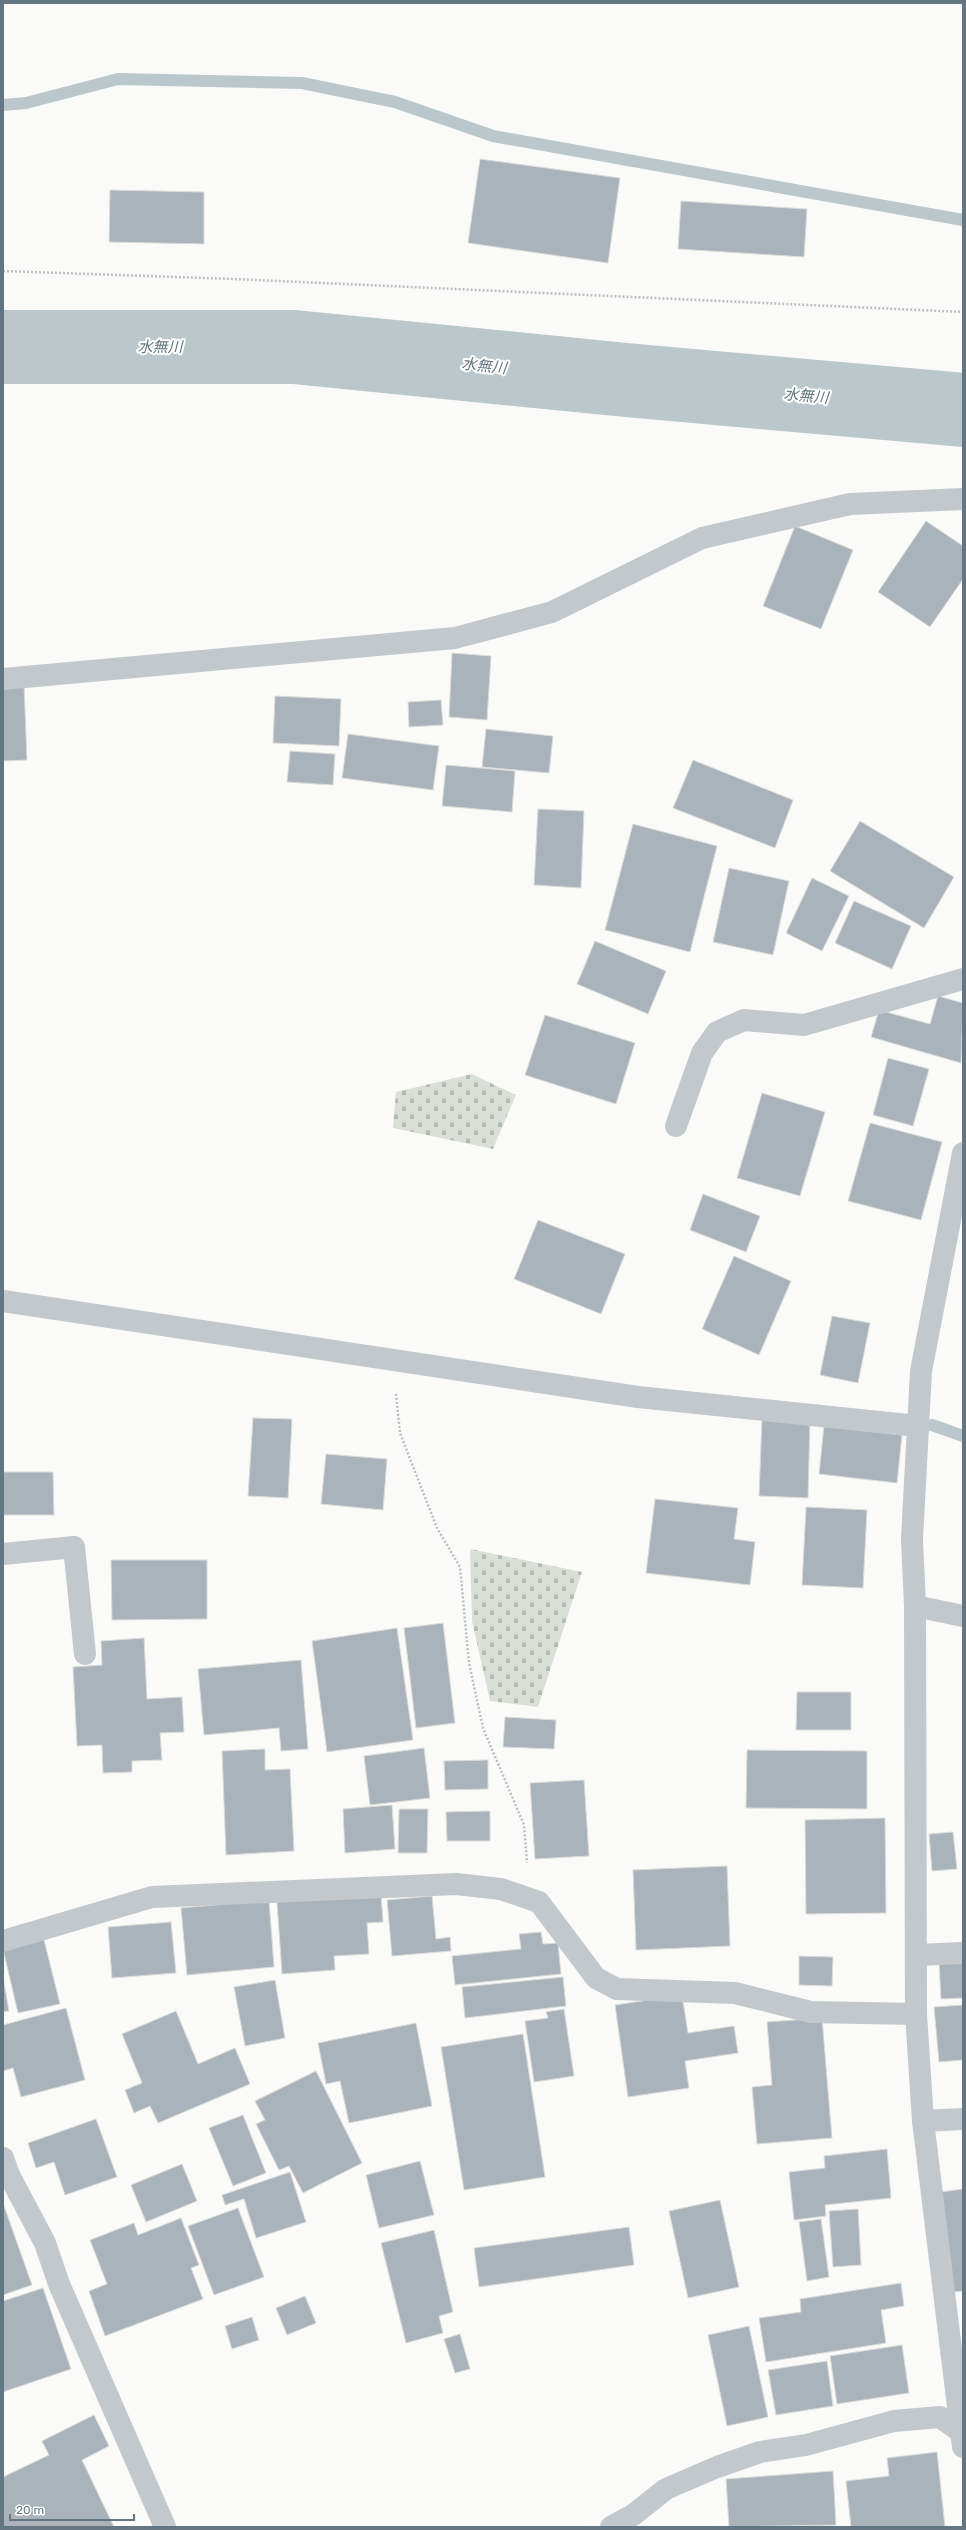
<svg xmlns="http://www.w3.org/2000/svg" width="966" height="2530" font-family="Rubik,'Noto Sans JP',sans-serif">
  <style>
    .cemetery { fill: url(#cemetery-stones) }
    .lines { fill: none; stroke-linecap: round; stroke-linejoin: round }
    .stream { stroke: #bbc7cb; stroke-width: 12 }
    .river { stroke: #bbc7cb; stroke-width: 74 }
    .building { fill: #aab3b9; stroke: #dcdcda }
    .path { stroke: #bbbfc2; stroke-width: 2.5; stroke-dasharray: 2 2; stroke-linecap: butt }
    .minor { stroke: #c3c8cc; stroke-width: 22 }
    .labels { text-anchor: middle; stroke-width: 4; stroke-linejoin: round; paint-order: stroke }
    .water-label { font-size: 15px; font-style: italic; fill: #60757c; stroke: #fff }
  </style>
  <defs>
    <pattern id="cemetery-stones" width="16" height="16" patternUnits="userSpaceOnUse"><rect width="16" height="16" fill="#dadfd7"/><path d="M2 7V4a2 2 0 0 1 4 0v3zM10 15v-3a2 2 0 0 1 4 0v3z" fill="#b4b9b4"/></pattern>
  </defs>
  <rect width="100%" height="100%" fill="#fafaf8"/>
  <g class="cemetery">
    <path d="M472,1074L516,1095L493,1149L393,1128L396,1092Z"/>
    <path d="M470,1549L582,1572L538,1707L490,1701L472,1621Z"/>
  </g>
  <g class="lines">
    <g class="stream">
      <path d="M3,105L26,103L118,79L302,83L395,102L493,136L963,220"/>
      <path d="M932,1425L963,1436"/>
    </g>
    <path class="river" d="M3,347H294L626,380L963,410"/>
  </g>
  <g class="building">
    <path d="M480,159L620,178L608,263L468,243Z"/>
    <path d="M110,190L204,192V244L109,242Z"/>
    <path d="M681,201L807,209L804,257L678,249Z"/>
    <path d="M926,521L963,546V579L930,627L878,592Z"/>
    <path d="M795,526L853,550L821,629L763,606Z"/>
    <path d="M452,653L491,656L487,720L449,717Z"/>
    <path d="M24,685L27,760L3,761V686Z"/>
    <path d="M275,696L341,699L339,746L273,743Z"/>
    <path d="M441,700L443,725L409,727L408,702Z"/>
    <path d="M486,729L553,736L549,773L482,767Z"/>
    <path d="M348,734L439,746L433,790L342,778Z"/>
    <path d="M290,751L335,754L333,785L287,782Z"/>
    <path d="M693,760L793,800L775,848L673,808Z"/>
    <path d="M446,765L515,771L512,812L442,806Z"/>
    <path d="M538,809L584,811L581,888L534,885Z"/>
    <path d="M860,821L954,877L924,928L830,871Z"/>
    <path d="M633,824L717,846L690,952L605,930Z"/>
    <path d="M729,868L789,881L773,955L713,942Z"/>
    <path d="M812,878L849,896L822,951L786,933Z"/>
    <path d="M854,901L911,926L892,969L835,943Z"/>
    <path d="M595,941L666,971L648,1014L577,984Z"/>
    <path d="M938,996L963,1003L961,1063L871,1037L879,1010L930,1024Z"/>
    <path d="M545,1015L635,1043L616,1104L525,1075Z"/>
    <path d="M888,1058L929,1069L913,1126L873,1115Z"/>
    <path d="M762,1093L825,1112L800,1196L737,1178Z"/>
    <path d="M870,1123L942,1142L921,1220L848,1201Z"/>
    <path d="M703,1194L760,1216L746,1252L690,1230Z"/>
    <path d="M538,1220L625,1254L601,1314L514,1279Z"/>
    <path d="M734,1256L791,1281L759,1355L702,1329Z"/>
    <path d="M832,1316L870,1323L858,1383L820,1375Z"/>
    <path d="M253,1418L292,1419L288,1498L248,1496Z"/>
    <path d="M762,1418L810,1419L808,1498L759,1496Z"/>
    <path d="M824,1426L902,1435L897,1483L819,1474Z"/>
    <path d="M326,1454L387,1459L383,1510L321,1504Z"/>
    <path d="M3,1472H53L54,1515H3Z"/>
    <path d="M655,1499L738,1508L734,1539L755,1542L750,1585L646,1573Z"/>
    <path d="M806,1507L867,1510L863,1588L802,1585Z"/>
    <path d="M111,1560H207V1619L112,1620Z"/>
    <path d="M443,1623L455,1723L416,1728L404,1628Z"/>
    <path d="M397,1628L413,1740L327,1752L312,1641Z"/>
    <path d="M144,1638L147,1699L182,1697L184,1732L160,1733L162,1760L132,1761V1772L103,1773L102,1745L77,1746L73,1667L102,1665L101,1641Z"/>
    <path d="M301,1660L308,1749L281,1751L279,1728L204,1735L198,1669Z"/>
    <path d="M797,1692H851V1730H796Z"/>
    <path d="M505,1717L556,1720L554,1749L503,1747Z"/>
    <path d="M424,1748L430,1798L370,1805L364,1756Z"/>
    <path d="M265,1749V1770L290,1769L294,1851L226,1855L222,1751Z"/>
    <path d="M747,1750L867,1751V1809L746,1808Z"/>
    <path d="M488,1760V1789L445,1790L444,1761Z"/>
    <path d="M584,1780L589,1856L535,1859L530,1783Z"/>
    <path d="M392,1805L395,1849L345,1853L343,1809Z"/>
    <path d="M399,1809H428L427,1853H398Z"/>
    <path d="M490,1811V1841H447L446,1812Z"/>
    <path d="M885,1818L886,1913L806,1914L805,1820Z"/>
    <path d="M953,1832L957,1869L932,1871L929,1834Z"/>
    <path d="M727,1866L730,1946L636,1950L633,1870Z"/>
    <path d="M381,1894L383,1922L367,1923L369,1954L334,1956L335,1970L282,1974L277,1902Z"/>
    <path d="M432,1896L436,1939L450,1937L451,1951L392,1956L387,1900Z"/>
    <path d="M269,1900L274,1967L187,1975L181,1908Z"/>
    <path d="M171,1922L176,1973L112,1978L108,1927Z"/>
    <path d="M541,1932L543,1944L558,1943L561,1974L455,1985L452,1956L521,1949L519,1934Z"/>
    <path d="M43,1936L60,2004L18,2013L3,1949Z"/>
    <path d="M799,1956L833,1957L832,1986L799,1985Z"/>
    <path d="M963,1960V1998L941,1999L939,1962Z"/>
    <path d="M3,1977L9,2011L3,2012Z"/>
    <path d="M563,1977L566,2006L465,2018L462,1987Z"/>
    <path d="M275,1980L285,2038L245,2046L234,1987Z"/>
    <path d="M682,1995L688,2033L734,2026L738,2053L685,2061L689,2088L628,2097L615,2005Z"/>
    <path d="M963,2005V2060L939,2062L934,2007Z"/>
    <path d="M66,2008L85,2080L21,2097L13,2068L3,2071V2025Z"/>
    <path d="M564,2009L574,2076L534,2082L525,2021L548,2018L546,2012Z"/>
    <path d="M176,2011L198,2064L235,2048L250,2084L158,2123L150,2106L134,2113L125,2090L142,2083L122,2034Z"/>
    <path d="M822,2018L832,2138L757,2144L752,2087L772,2085L767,2022Z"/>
    <path d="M416,2023L432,2106L349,2123L340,2081L326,2084L318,2043Z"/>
    <path d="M523,2034L545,2177L464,2190L441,2047Z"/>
    <path d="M316,2071L362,2163L303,2193L289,2166L279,2170L256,2124L265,2120L255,2101Z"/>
    <path d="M243,2115L266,2173L233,2186L209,2128Z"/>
    <path d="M96,2119L117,2177L65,2195L54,2162L36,2168L28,2143Z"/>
    <path d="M887,2149L891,2198L825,2205L826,2216L794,2220L789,2172L825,2168L824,2156Z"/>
    <path d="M420,2161L434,2215L379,2228L366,2175Z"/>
    <path d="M182,2164L197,2201L146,2222L131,2185Z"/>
    <path d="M290,2172L306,2222L256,2238L244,2199L225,2205L222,2195Z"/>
    <path d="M963,2189V2291L954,2292L941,2192Z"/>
    <path d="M720,2200L739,2287L688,2298L669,2211Z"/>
    <path d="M3,2203L32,2285L3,2295Z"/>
    <path d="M238,2208L264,2277L214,2295L188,2226Z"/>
    <path d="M858,2209L861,2265L833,2267L829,2211Z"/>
    <path d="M181,2218L199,2265L191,2268L203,2299L105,2336L89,2291L107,2284L90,2240L134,2223L138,2235Z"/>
    <path d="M821,2219L829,2277L807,2281L799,2222Z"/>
    <path d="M629,2227L634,2265L479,2287L474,2248Z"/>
    <path d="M434,2230L453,2312L439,2316L443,2333L406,2343L381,2243Z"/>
    <path d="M901,2283L904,2306L881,2310L886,2343L766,2362L759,2318L801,2312L800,2299Z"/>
    <path d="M43,2288L71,2369L3,2392V2301Z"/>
    <path d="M305,2296L316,2323L287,2335L276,2308Z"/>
    <path d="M252,2317L259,2340L232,2349L225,2326Z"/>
    <path d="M749,2326L768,2417L727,2426L708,2335Z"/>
    <path d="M460,2334L470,2369L455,2373L444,2339Z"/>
    <path d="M902,2345L909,2393L837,2404L830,2356Z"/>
    <path d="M827,2361L833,2406L776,2415L768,2370Z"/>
    <path d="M94,2415L109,2446L82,2460L114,2527H3V2477L49,2455L42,2441Z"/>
    <path d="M937,2452L945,2527H851L846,2481L889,2476L887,2458Z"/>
    <path d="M833,2471L836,2525L729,2527L726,2479Z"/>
  </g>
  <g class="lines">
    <g class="path">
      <path d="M3,271L234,279L963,312"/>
      <path d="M396,1394L400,1433L437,1528L460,1567L469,1663L483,1728L524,1825L527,1863"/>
    </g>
    <g class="minor">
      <path d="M3,679L455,638L552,612L702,538L850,504L963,499"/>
      <path d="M676,1126L702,1053L717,1032L744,1020L804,1025L963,979"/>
      <path d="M963,1153L921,1371L912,1539L915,1606L916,2014L923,2121L963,2447"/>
      <path d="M3,1301L638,1397L918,1426"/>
      <path d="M3,1554L74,1547L85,1654"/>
      <path d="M915,1606L963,1616"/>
      <path d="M3,1941L152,1897L456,1884L501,1889L539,1902L596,1978L617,1989L735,1993L811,2012L916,2014"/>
      <path d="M917,1955L963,1953"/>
      <path d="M923,2121L963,2119"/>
      <path d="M3,2158L9,2175L45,2243L59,2284L165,2527"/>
      <path d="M611,2527L633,2515L666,2489L717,2467L760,2452L806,2445L894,2421L940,2417L961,2432"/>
    </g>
  </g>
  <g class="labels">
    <g class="water-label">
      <text x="160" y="352">水無川</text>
      <text transform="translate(484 366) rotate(6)" y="5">水無川</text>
      <text transform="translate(806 396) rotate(5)" y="5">水無川</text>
    </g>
  </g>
  <rect width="966" height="2530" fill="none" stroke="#657683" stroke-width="8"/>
  <path d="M10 2514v6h124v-6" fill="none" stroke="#657683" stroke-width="2"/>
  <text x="16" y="2514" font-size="12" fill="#657683" stroke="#ffffff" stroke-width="3" paint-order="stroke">20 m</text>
</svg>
